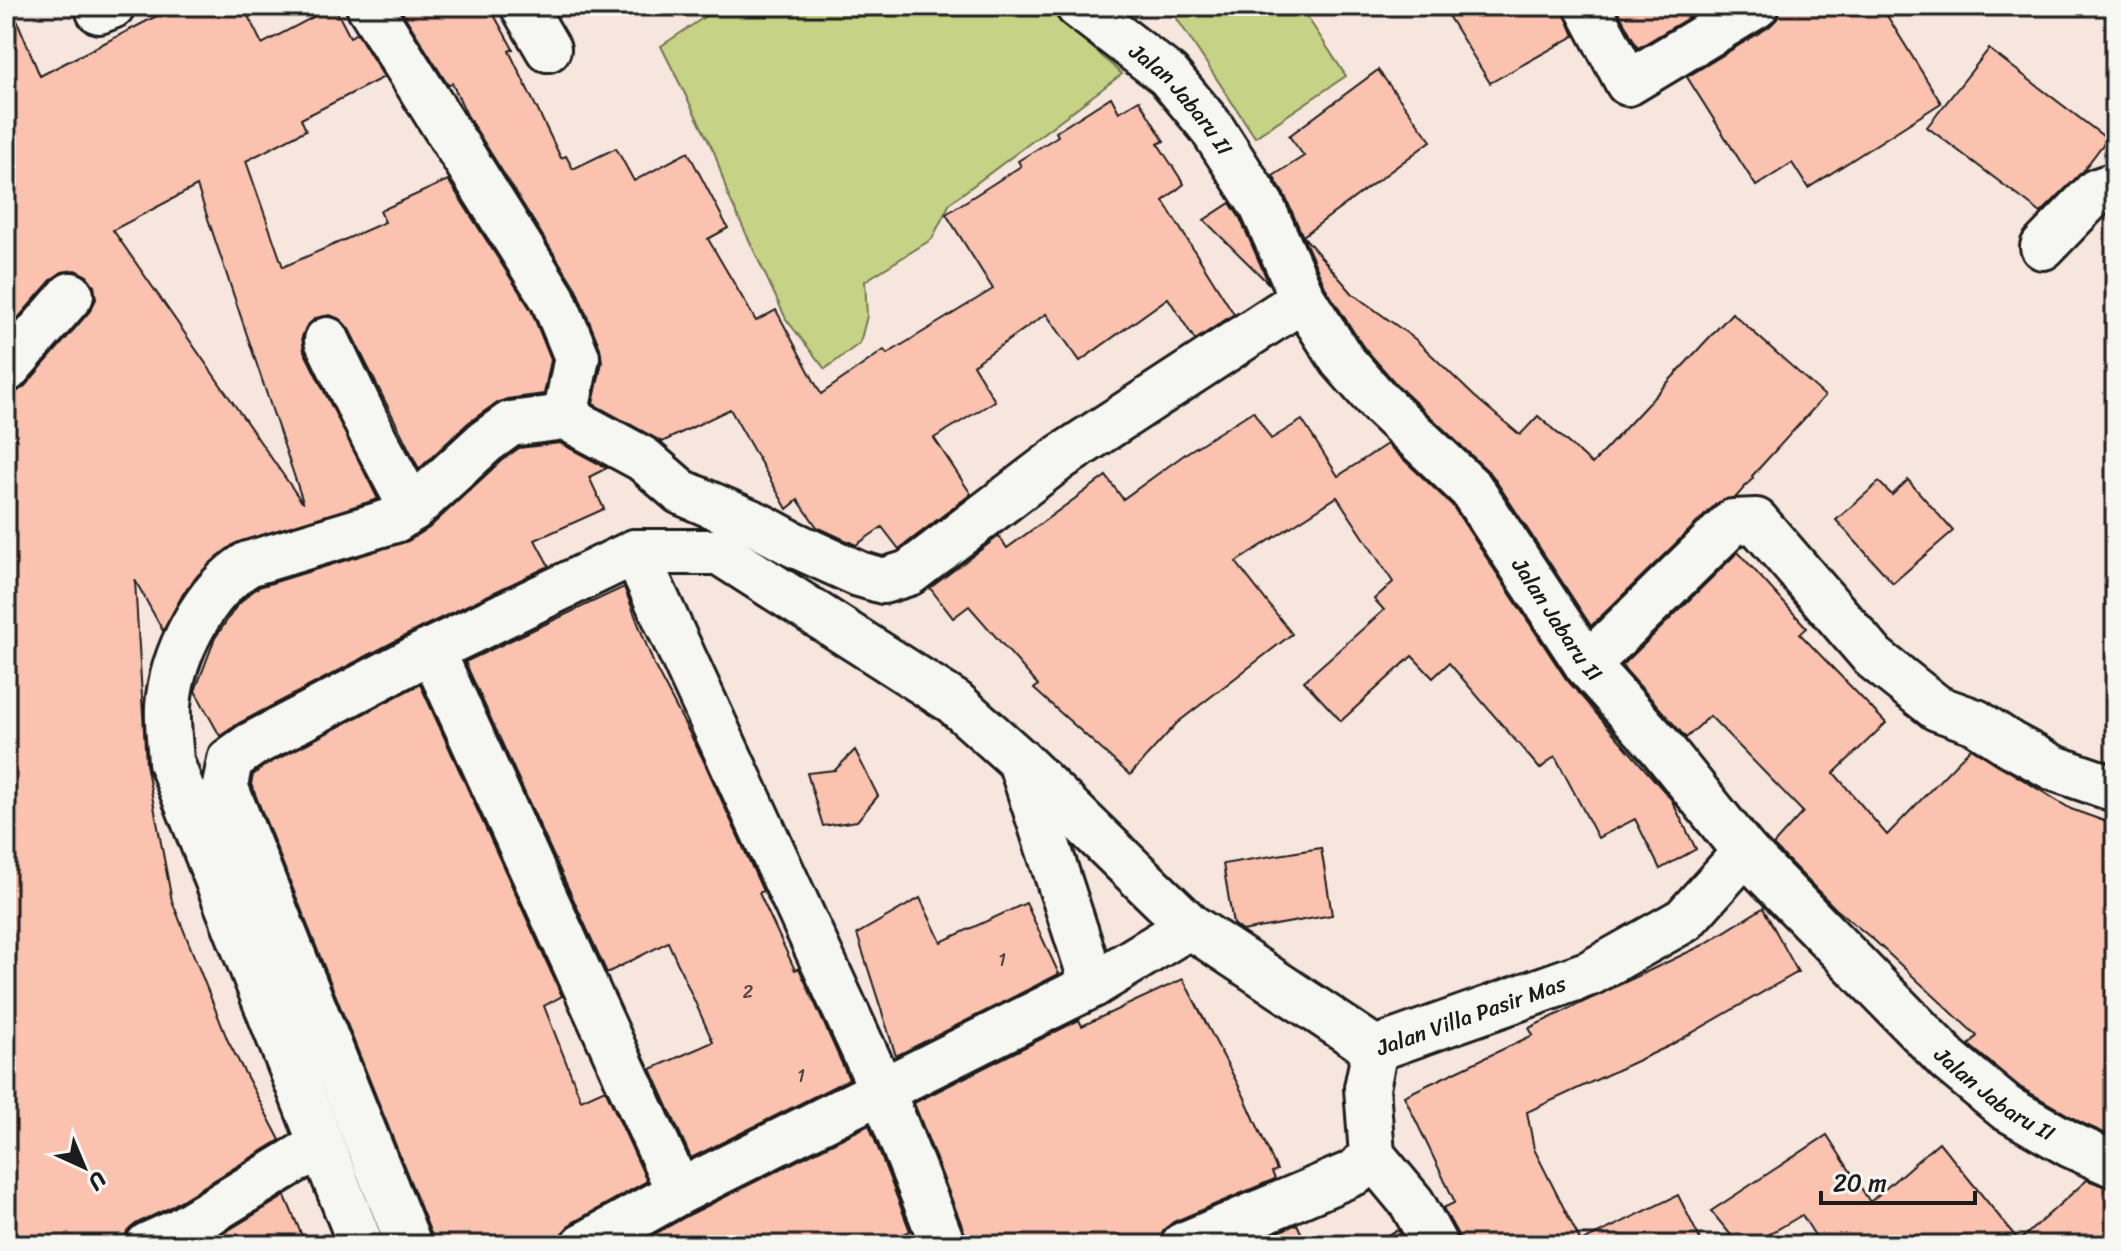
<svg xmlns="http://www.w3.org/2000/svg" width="2121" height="1251" font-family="Sriracha,sans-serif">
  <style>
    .green { fill: #c6d285; stroke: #717750; stroke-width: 2 }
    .building { fill: #fac2af; stroke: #1c1c1c; stroke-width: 2; fill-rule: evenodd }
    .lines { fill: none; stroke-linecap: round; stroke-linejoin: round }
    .minor-casing { stroke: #1c1c1c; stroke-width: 50 }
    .minor { stroke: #f6f6f2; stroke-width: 44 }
    .labels { text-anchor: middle; stroke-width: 8; stroke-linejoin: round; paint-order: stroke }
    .number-label { font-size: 18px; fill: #544641 }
    .street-label { font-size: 22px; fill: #1c1c1c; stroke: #f6f6f2 }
  </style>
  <rect width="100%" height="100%" fill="#f7e6de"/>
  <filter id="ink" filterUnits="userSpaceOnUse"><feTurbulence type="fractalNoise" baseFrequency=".0125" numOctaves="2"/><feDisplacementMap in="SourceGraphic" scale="16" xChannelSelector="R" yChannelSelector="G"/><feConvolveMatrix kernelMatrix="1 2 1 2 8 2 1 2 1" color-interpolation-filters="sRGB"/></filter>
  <g filter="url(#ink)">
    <g class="green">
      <path d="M721,6H1046L1122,74L950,203L932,239L865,281L867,316L860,343L825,369L786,319L728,195L715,154L661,46Z"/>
      <path d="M1173,6H1300L1346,76L1255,137L1170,8Z"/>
    </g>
    <g class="building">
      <path d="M6,6H11L40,76L176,6H243L262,44L334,6L350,37L357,33L384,77L301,119L306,130L246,161L283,267L385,222L380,211L448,180L531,310L551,360L544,394L507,399L495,404L468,423L419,469L349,329L340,319L330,315L316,318L306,327L302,337L304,351L378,499L234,544L198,575L183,594L163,631L135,580L146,764L172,901L228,1041L280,1140L167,1209L137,1223L127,1231L123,1245H6V394L15,393L25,386L90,311L96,299L94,286L87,276L75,270L62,272L52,279L6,332ZM197,186L303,502H302L113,230Z"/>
      <path d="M406,6H489L513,49L509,51L561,158L566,156L573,169L616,148L634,181L688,152L728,228L708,239L756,321L776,310L821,394L884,350L887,354L993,289L946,214L1021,166L1018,161L1058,136L1056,132L1111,97L1119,112L1139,100L1164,141L1158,144L1184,184L1163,201L1234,314L1195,340L1168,298L1080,361L1046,314L973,365L995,401L934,438L971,494L899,549L882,527L856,545L817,527L798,500L787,509L730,409L662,442L593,404L602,362L600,348L576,289L467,115L452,83L448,85L400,9Z"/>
      <path d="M1442,6H1562L1574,36L1490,83Z"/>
      <path d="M1615,6H1708L1638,48Z"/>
      <path d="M1781,6H1881L1941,103L1808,188L1792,163L1756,186L1687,77L1769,27L1777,19Z"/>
      <path d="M1989,49L2107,139L2082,172L2041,213L1927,127Z"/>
      <path d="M1378,70L1431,141L1303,236L1353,294L1415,339L1475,397L1520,435L1538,416L1592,464L1732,313L1825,396L1752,476L1753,478L1736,497L1716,504L1591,626L1492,475L1397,385L1362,345L1325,287L1285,196L1273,176L1304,156L1289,136Z"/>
      <path d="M1230,203L1240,218L1269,284L1204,220Z"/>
      <path d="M1253,411L1271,439L1302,420L1338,476L1387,444L1452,505L1566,679L1671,799L1696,849L1660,869L1635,819L1598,838L1555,756L1540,769L1449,663L1433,678L1412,656L1341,721L1304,681L1384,610L1374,599L1393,582L1337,497L1236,562L1292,634L1177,723L1130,775L1034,689L1038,685L969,606L953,618L930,588L999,536L1007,548L1106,476L1123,499L1188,452Z"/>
      <path d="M560,443L607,468L589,477L604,509L535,540L549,566L420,628L239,723L220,736L195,691L215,638L236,607L248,595L259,587L408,541L429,528L501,461L519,448Z"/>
      <path d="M1908,480L1953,531L1893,583L1836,520L1879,482L1892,495Z"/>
      <path d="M1738,552L1807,628L1800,634L1886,723L1834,773L1887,835L1971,748L2071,809L2115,825V1138L2082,1123L2020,1087L1969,1045L1977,1036L1875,941L1836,909L1773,845L1803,812L1710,716L1686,738L1622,666Z"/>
      <path d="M624,587L655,667L702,757L763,891L759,893L795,970L799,968L849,1079L691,1158L651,1069L713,1042L668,942L607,973L465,662Z"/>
      <path d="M420,684L562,996L544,1006L581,1100L605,1089L647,1181L572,1223L562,1233L559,1245H433L432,1236L251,784L253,775L264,766Z"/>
      <path d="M855,750L878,796L857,821L823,826L807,773L835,770Z"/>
      <path d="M1321,848L1332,915L1242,931L1233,924L1223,864Z"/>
      <path d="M920,898L941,942L1026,903L1059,974L896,1056L857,934Z"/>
      <path d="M1763,908L1798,972L1669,1046L1527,1112L1534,1149L1581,1242L1678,1195L1703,1245H1460L1457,1233L1443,1208L1454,1203L1453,1198L1404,1096L1533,1035L1529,1028L1703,945Z"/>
      <path d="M1183,979L1244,1096L1277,1170L1272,1172L1275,1179L1173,1222L1163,1231L1159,1245H968L966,1236L914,1103L1079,1020L1082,1026Z"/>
      <path d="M869,1125L910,1231L877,1245H635L691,1214Z"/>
      <path d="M1827,1135L1870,1202L1939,1142L2019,1241L2087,1180L2115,1190V1245H1821L1802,1215L1751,1245H1739L1711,1211Z"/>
      <path d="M285,1196L306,1245H204Z"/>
      <path d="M1297,1224L1307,1245H1247Z"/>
      <path d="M1398,1230L1406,1245H1365Z"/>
    </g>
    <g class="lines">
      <defs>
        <g id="minor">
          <path d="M369,6L553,299L577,357L565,417"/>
          <path d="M523,6L548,49"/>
          <path id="s1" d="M1078,6L1168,75L1211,127L1262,206L1303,299L1342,360L1379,402L1471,489L1587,665L1660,746L1745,852L1948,1060L2006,1108L2071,1145L2115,1165"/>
          <path d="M1587,6L1628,83L1756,6"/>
          <path d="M99,11L112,6"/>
          <path d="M2043,247L2097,191L2115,185"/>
          <path d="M327,340L373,436L412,509"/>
          <path d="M6,370L71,295"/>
          <path d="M635,552L882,1090L943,1245"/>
          <path d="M432,650L679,1192"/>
          <path d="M1587,665L1733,522L1756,521L1874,658L1937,708L1976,722L2010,744L2054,768L2115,789"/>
          <path d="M1022,767L1093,985"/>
          <path d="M1372,1155L1412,1203L1435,1245"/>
          <path d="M148,1245L179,1231L320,1145"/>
          <path d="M361,1245L171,762C170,744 167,724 168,706C172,654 204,591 248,564L395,520L412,509L485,442L510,424L565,417L643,459L681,492L758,525L793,544L859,574L883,581L909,573L1061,457L1303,299"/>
          <path d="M409,1245L225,786L230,760L251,745L432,650L635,552H719L954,702L1020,761L1190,926L1375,1049"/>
          <path d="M584,1245L679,1192L1093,985L1190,926"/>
          <path id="s2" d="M1183,1245L1356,1172L1372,1155L1367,1088L1375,1049L1590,973L1684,920L1745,852"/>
        </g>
      </defs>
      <use href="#minor" class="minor-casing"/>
      <use href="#minor" class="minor"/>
    </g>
  </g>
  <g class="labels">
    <g class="number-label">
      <text x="1002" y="966">1</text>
      <text x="748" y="998">2</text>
      <text x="801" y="1082">1</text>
    </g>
    <g class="street-label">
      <text dy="8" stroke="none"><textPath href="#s1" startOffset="140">Jalan Jabaru II</textPath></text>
      <text dy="8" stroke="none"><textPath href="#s1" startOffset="788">Jalan Jabaru II</textPath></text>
      <text dy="8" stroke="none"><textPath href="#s2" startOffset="420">Jalan Villa Pasir Mas</textPath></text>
      <text dy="8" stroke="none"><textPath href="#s1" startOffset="1436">Jalan Jabaru II</textPath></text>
    </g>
  </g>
  <rect width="2121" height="1251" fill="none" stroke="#f6f6f2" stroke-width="32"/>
  <rect x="16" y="16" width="2089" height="1219" fill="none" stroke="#1c1c1c" stroke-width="3" filter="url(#ink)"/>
  <g transform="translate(84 1167) rotate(136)" stroke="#f6f6f2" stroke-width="6" paint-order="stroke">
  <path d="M0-6L14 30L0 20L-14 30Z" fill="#1c1c1c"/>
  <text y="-12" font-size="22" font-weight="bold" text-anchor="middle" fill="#1c1c1c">U</text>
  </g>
  <path d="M1821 1191v12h154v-12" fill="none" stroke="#1c1c1c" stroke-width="4"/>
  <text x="1833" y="1191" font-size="24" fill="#1c1c1c" stroke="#f6f6f2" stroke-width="6" paint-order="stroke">20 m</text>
</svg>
